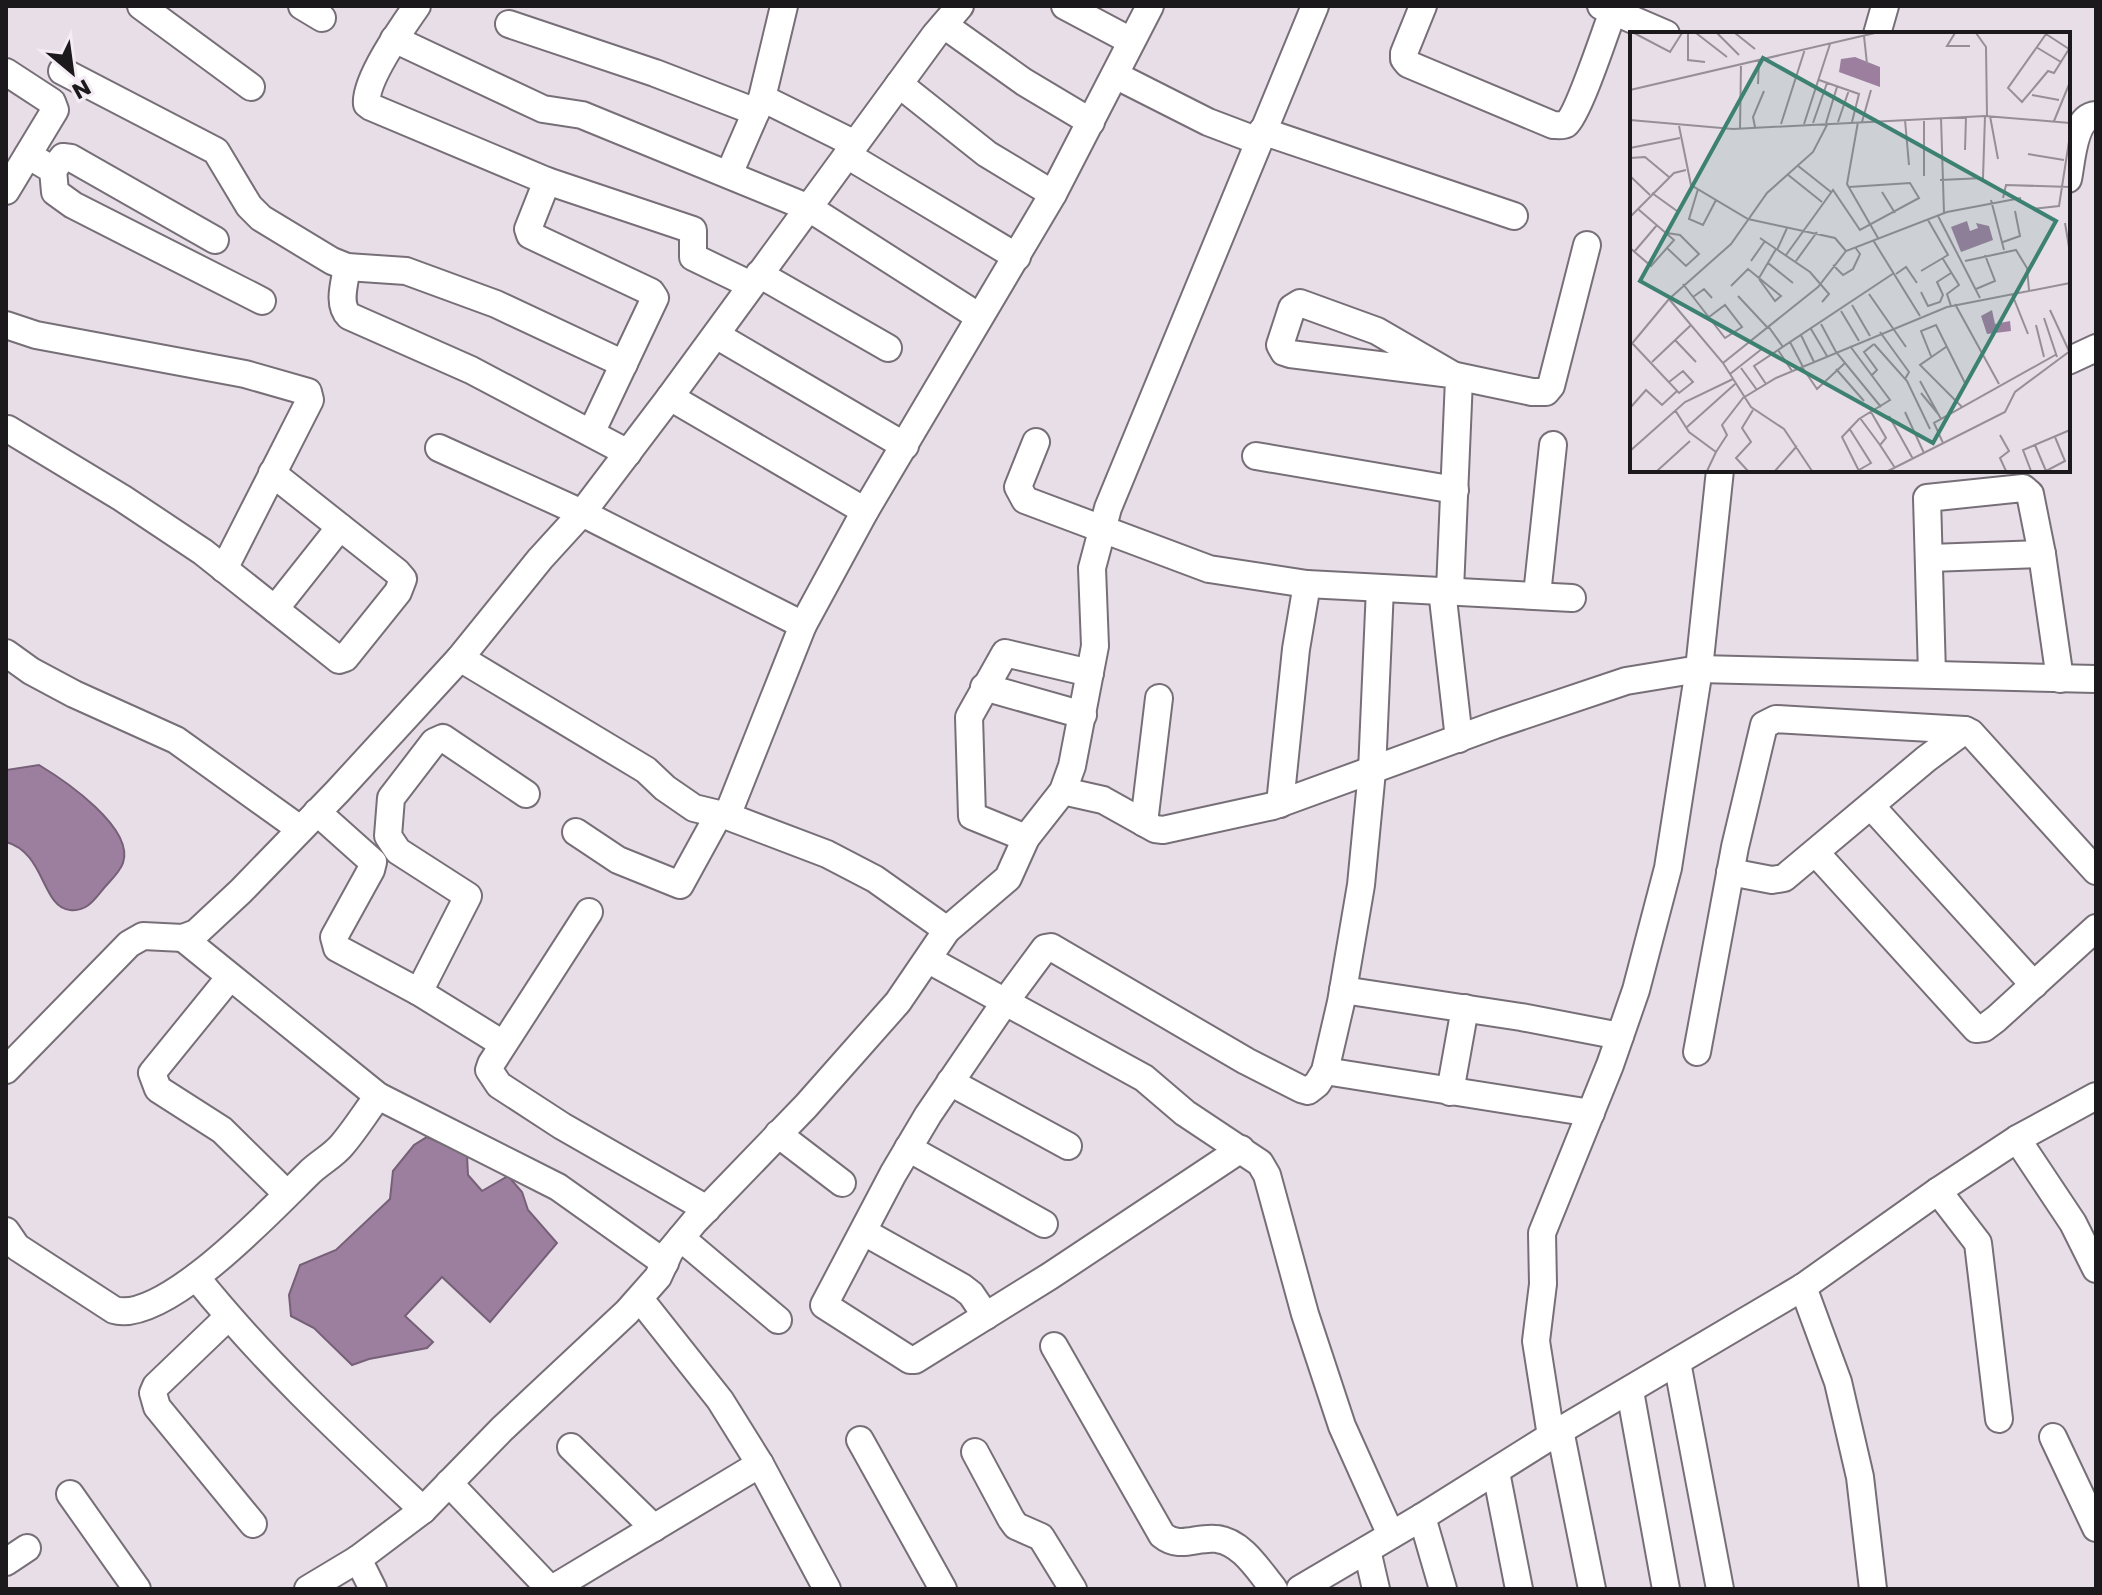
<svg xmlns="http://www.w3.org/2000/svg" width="2102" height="1595" font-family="Poppins,sans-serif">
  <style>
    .water { fill: #9c7f9e; stroke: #766077; stroke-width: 2 }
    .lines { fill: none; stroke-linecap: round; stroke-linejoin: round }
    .minor-casing { stroke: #776f77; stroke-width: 30 }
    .minor { stroke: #fff; stroke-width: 26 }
    .inset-road { fill: none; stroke: #968f96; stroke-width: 2 }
    .view { fill: #3d8173; fill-opacity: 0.15; stroke: #3d8173; stroke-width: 4 }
    .inset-edge { fill: none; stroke: #1c191d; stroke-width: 4 }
  </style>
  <rect width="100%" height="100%" fill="#e7dee7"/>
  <g class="water">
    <path d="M39,765C64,780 135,828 123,863C120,872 110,881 104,888C95,899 87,912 70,910C42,908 45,852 6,842V770Z"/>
    <path d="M427,1137L467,1155L468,1175L482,1191L508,1176L522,1192L528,1210L557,1243L490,1322L442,1277L405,1316L433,1342L427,1348L369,1359L352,1365L314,1328L291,1316L289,1295L300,1265L336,1250L390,1199L393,1171L414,1145Z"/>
  </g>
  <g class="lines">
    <defs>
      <g id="minor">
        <path d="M141,6L251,87"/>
        <path d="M302,6L322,18"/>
        <path d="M417,6C403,26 364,81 367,104L371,107L547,181L693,230V257L751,285"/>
        <path d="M1065,6L1131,41"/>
        <path d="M1423,6L1404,53V59L1408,64L1553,125C1557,125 1562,126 1566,124C1578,115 1606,30 1613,11"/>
        <path d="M1601,6L1666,34"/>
        <path d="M509,24L655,73L756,112"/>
        <path d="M944,25L1024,82L1091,122"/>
        <path d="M1877,34L1885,6"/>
        <path d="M394,39L543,109L582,115L809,208L978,316"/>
        <path d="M62,71L216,151L249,206L261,218L332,261L347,267L406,271L496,304L624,364"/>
        <path d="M6,72L52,102L55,110L6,191"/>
        <path d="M1115,75L1208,122L1258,141"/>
        <path d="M899,84L987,154L1053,194"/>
        <path d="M762,98L855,144"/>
        <path d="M1262,131L1514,216"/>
        <path d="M28,155L53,170L55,192L73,205L262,301"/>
        <path d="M847,155L1017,257"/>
        <path d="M53,170L63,157L71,158L215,240"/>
        <path d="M729,174L762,98L784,6"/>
        <path d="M2068,179C2072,161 2073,117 2096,115"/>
        <path d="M547,181L528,229L530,235L651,292L655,298L591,433"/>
        <path d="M347,267C345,282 337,304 349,316L471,370L628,453"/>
        <path d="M759,274L888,348"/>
        <path d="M6,325L36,335L245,374L308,392L310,400L224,569"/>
        <path d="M716,335L905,446"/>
        <path d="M2068,361L2096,348"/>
        <path d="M1456,376L1532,392H1546L1551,386L1587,245"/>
        <path d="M670,397L865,511"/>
        <path d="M8,429L122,498L203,552L334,656L339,660L345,658L398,592L403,579L397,572L272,473"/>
        <path d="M1036,442L1018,487L1025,500L1209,569L1307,584L1572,598"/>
        <path d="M439,448L582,513L803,625"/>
        <path d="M1256,456L1455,490"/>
        <path d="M1930,558L2042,554"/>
        <path d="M1442,590L1459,739"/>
        <path d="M1450,590L1459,379L1451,374L1290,354L1284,352L1280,345L1292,308L1300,303L1377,331L1451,374"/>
        <path d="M1537,595L1553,445"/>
        <path d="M275,609L340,527"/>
        <path d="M6,653L31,671L74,694L176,740L300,829"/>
        <path d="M460,658L646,770L665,788L694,808L727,816L827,854L875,879L947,930"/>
        <path d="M1932,674L1927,498L2023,488L2030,494L2042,554L2060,679"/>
        <path d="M984,687L1083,715"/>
        <path d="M1063,791L1103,800L1155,829L1163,830L1273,806L1495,725L1626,681L1699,669L2096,679"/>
        <path d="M1280,804L1296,649L1307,584"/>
        <path d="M1871,806L2034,985"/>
        <path d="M317,812L373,862L371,870L334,937L337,948L419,992L503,1044"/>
        <path d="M727,816L803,625L865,511L1053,194L1150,6"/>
        <path d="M1144,823L1159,698"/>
        <path d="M576,832L618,860L680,885L719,814"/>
        <path d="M1026,838L972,816L969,717L1005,653L1090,673"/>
        <path d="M1816,853L1976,1029L1984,1028L1996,1019L2096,928"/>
        <path d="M1730,872L1772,880L1784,878L1926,759L1965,730"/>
        <path d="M589,912L491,1064L489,1070L499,1085L562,1126L707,1209"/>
        <path d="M183,938L378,1096L558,1187L665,1263"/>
        <path d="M929,960L1144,1078L1185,1113L1260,1163L1267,1175L1305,1314L1342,1426L1391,1535"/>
        <path d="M230,977L152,1073L158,1089L222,1130L287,1194"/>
        <path d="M1343,990L1521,1017L1620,1036"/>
        <path d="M419,992L468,896L398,851L388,836L391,798L434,742L443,738L526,794"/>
        <path d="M1697,1052L1735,847L1764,725L1776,719L1965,730L1971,733L2096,871"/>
        <path d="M6,1070L129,944L143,936L183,938L196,933L241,891L337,792L460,658L540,559L582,513L670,397L935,35L960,6"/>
        <path d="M1325,1071L1591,1113"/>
        <path d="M950,1082L1068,1146"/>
        <path d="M1450,1092L1465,1008"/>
        <path d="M778,1134L842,1183"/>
        <path d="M2017,1139L2073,1223L2096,1269"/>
        <path d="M908,1148L1044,1224"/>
        <path d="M1241,1149L1050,1276L915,1360H910L824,1305L893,1174L928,1115L1005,1002L1045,948L1051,947L1246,1061L1301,1089L1308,1091L1317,1084L1325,1071L1341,1002L1361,885L1372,771L1380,588"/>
        <path d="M1938,1191L1978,1243L1999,1419"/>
        <path d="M6,1231L17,1247L114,1310C164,1325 273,1208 309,1173C319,1163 333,1156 342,1145C355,1130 366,1112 378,1096"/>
        <path d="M864,1232L962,1287L971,1294L986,1316"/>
        <path d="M681,1238L778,1320"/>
        <path d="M196,1277C264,1362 344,1436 423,1510"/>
        <path d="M1803,1287L1838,1382L1860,1477L1873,1589"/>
        <path d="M640,1299L720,1400L760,1464L827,1589"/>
        <path d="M228,1317L156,1386L153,1393L157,1407L253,1524"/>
        <path d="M1054,1346L1162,1535C1180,1550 1197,1536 1217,1539C1242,1542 1259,1571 1274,1589"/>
        <path d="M1677,1362L1720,1589"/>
        <path d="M1630,1391L1666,1589"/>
        <path d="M1560,1430L1592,1589"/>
        <path d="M1551,1436L1536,1341L1543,1284L1542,1233L1610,1065L1636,990L1668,868L1699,669L1720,470"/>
        <path d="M2053,1437L2096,1528"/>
        <path d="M860,1440L943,1589"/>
        <path d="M571,1447L654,1528"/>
        <path d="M975,1452L1011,1519L1016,1526L1041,1537L1073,1589"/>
        <path d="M1496,1472L1519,1589"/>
        <path d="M449,1483L550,1589"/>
        <path d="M70,1494L137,1589"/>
        <path d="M1422,1517L1443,1589"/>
        <path d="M1367,1550L1376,1589"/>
        <path d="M358,1559L373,1589"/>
        <path d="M6,1562L27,1548"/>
        <path d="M308,1589L358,1559L423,1510L502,1429L627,1312L658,1277L670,1251L695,1221L806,1106L898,1002L947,930L1008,878L1026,838L1063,791L1072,766L1095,646L1092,568L1108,508L1315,6"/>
        <path d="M552,1589L760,1464"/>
        <path d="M1300,1589L1422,1517L1551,1436L1803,1287L1938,1191L2017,1139L2096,1096"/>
      </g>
    </defs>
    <use href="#minor" class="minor-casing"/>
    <use href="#minor" class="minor"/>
  </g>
  <g transform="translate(1630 32)">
    <rect width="440" height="440" fill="#e7dee7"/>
    <path d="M225,25L250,35V55L209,40L211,27ZM337,189L340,199L348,196L346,191L359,194L363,208L331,220L321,195ZM362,278L365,292L380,289L381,299L357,302L351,284Z" fill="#9c7f9e"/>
    <path class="inset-road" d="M4,1L40,20L52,1M58,1V28L75,30M66,1L97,25M87,1L109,23M105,1L125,17M325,1L317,14H340M346,1L356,15L357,84M416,2L439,17L424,41L418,39L392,70L378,56ZM234,4L237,32M406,15L431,30M189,48L229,62L222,90M128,52L129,28M0,58L245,1M402,63L429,68M360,84L368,127M311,86L314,181M294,87V144M0,88L103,97L355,84L440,91M275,88L279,133M424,89L440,50M208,90L219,58M228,90L217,152L248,206M232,90L241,58M183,91L197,51M196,91L207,55M151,92L175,17M174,92L200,12M49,94L61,153L118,187L205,206L216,219M125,95L123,85L134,59M110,97L111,32M0,116L50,106M335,118L336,85M398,122L434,128M0,126L15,125L39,145M167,133L201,160M157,142L192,170M0,144L20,163M310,148L353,146L355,84M68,157L59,187L73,193L86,168M252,160L265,181M22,161L47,179M373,166L376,153L440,155M361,168L374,218M402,177L429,174L440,103M308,184L350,266M0,185L44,141L56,138M435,191L440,221M37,201L50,203L69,222L56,234L37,216M130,206L180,240L199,262L192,270M243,208L290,284M373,210L390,204L385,179M0,216L21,234L44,208L8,177M147,218L157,196M4,220L27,193M156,223L203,158L230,198L289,166L280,151L219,155M313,227L329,253L317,262L321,274M121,229L135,209M166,229L187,200M335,229L386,218L397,236L399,258M138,231L163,251M203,233L213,243L223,237L230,222L225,215M291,239L318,223L298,188M266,242L276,235L287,251M129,247L145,269L151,264L129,246L146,217M53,252L95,306L112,295L95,273L79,285M101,254L118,237L129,246M346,257L365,249L355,223M291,260L298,274L310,270L313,263L307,250L321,241M239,262L276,315M382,262L398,302M108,264L137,295M63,265L74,257L82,266M39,267L93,331L121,375L154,397L182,439M325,272L369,352M222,273L240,304M420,278L439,319M211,279L229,309M414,286L427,325M191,292L206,320L251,375M406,293L414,325M138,294L153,315M181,297L197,324M250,300L279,340L275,347M171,303L184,330M45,308L66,330M160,310L173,335M2,311L49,361L63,350L53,339L39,350M244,312L277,349L300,397M0,314L39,267L101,212L137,161L183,120L198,91M220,314L260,368L229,387L212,405L229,439M316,315L290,333L332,375M148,318L162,339M301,324L291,299L306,293L335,351M22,330L61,293M93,331L188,255L216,219L317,180L391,166M172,335L187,357L215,331M111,336L127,358M206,337L234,369M100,342L133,316M241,344L247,338L234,320L244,312M290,349L311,387M136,352L124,334L264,241M291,361L309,383M0,376L16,358L32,373L47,359M45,378L59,400L86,420L77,439M241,380L256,406L250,413L265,436M275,380L294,421M259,384L283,427M230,386L250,413M57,395L105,352M219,396L241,431L229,438M370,403L379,419L370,426L376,439M313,411L304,391L427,322M405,413L416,439M0,419L55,370L103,347M86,420L97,403L92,393L113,366L146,346L317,275L440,251M27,439L60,409M118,439L106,426L121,410L112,396L123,378M145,439L167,414M258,439L375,380L385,360L440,319M401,439L393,418L440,398M416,439L435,429L425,405"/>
    <path class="view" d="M133,26L426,189L303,411L10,249Z"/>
    <rect width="440" height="440" class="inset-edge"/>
  </g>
  <rect width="2102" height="1595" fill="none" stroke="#1c191d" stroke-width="16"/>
  <g transform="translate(72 72) rotate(151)" stroke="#f4ebf5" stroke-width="6" paint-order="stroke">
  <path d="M0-6L14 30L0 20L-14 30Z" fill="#1c191d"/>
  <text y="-12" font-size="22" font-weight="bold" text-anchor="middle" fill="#1c191d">N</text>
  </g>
</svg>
